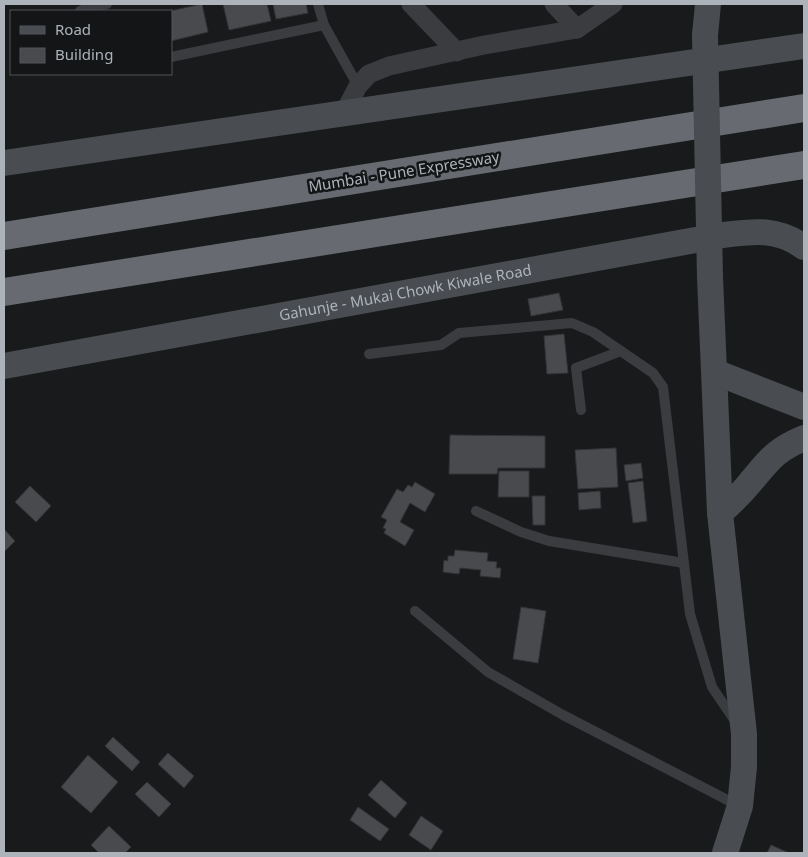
<svg xmlns="http://www.w3.org/2000/svg" width="808" height="857" font-family="'Noto Sans',sans-serif">
  <style>
    .building { fill: #484a4e; stroke: #343437 }
    .lines { fill: none; stroke-linecap: round; stroke-linejoin: round }
    .lane { stroke: #3b3c40; stroke-width: 10 }
    .street { stroke: #3b3c40; stroke-width: 19 }
    .secondary { stroke: #494c50; stroke-width: 26 }
    .highway { stroke: #676b71; stroke-width: 28 }
    .secondary-bridge { stroke: #494c50; stroke-width: 26 }
    .labels { text-anchor: middle; stroke-width: 5; stroke-linejoin: round; paint-order: stroke }
    .street-label { font-size: 15px; fill: #adb3ba; stroke: #141516 }
  </style>
  <rect width="100%" height="100%" fill="#191a1b"/>
  <g class="building">
    <path d="M202,4L208,32L171,41L170,11Z"/>
    <path d="M223,4H267L271,21L229,30Z"/>
    <path d="M273,4H306L308,13L276,19Z"/>
    <path d="M559,293L563,310L531,316L528,299Z"/>
    <path d="M564,334L568,373L547,374L544,336Z"/>
    <path d="M450,435L545,436V468H498L497,474H449Z"/>
    <path d="M616,448L618,487L578,489L575,450Z"/>
    <path d="M641,463L643,478L626,481L624,465Z"/>
    <path d="M499,471H529V497H498Z"/>
    <path d="M643,481L647,521L633,523L628,483Z"/>
    <path d="M415,482L435,494L425,512L410,503L400,522L414,530L405,546L384,533L386,529L383,528L387,520L381,517L397,489L403,492L408,485L412,487Z"/>
    <path d="M30,486L51,506L36,522L15,502Z"/>
    <path d="M600,491L601,508L579,510L578,493Z"/>
    <path d="M532,496H545V525H533Z"/>
    <path d="M4,529L15,541L4,552Z"/>
    <path d="M455,550L488,553L487,561L497,562L496,568H501L500,578L480,576L481,570L460,568L459,574L443,572L444,560L448,561V556H454Z"/>
    <path d="M521,607L546,611L538,663L513,659Z"/>
    <path d="M113,737L140,762L132,771L105,746Z"/>
    <path d="M168,753L194,776L184,788L158,764Z"/>
    <path d="M88,755L118,782L91,813L61,787Z"/>
    <path d="M381,780L407,803L395,818L368,795Z"/>
    <path d="M147,782L171,804L159,817L135,794Z"/>
    <path d="M358,807L389,829L380,841L350,820Z"/>
    <path d="M421,816L443,831L431,850L409,835Z"/>
    <path d="M109,826L131,847L125,853H99L91,845Z"/>
    <path d="M771,845L789,853H767Z"/>
  </g>
  <g class="lines">
    <g class="lane">
      <path d="M318,4L324,25L358,86"/>
      <path d="M80,11L90,7L107,4"/>
      <path d="M171,57L324,25"/>
      <path d="M369,354L441,345L459,333L572,323L593,332L653,373L663,387L690,614L712,687L735,721"/>
      <path d="M581,410L576,368L621,351"/>
      <path d="M476,511L521,532L549,541L684,563"/>
      <path d="M415,611L488,672L563,715L739,806"/>
    </g>
    <g class="street">
      <path d="M411,4L457,52"/>
      <path d="M554,4L577,29"/>
      <path d="M344,113L358,86L369,74L389,66L484,45L577,29L613,4"/>
    </g>
    <g class="secondary">
      <path d="M705,35L708,4"/>
      <path d="M4,163L804,46"/>
      <path d="M710,277L720,513L744,734V767L740,806L725,853"/>
      <path id="s1" d="M4,366L723,235C755,231 777,228 804,247"/>
      <path d="M715,372L804,407"/>
      <path d="M720,513C730,504 740,495 748,485C769,461 773,451 804,438"/>
    </g>
    <g class="highway">
      <path d="M4,236L804,108"/>
      <path d="M4,292L804,165"/>
    </g>
    <path class="secondary-bridge" d="M705,35L710,277"/>
  </g>
  <g class="labels">
    <g class="street-label">
      <text transform="translate(404 172) rotate(-9)" y="5">Mumbai - Pune Expressway</text>
      <text dy="5" stroke="none"><textPath href="#s1" startOffset="408">Gahunje - Mukai Chowk Kiwale Road</textPath></text>
    </g>
  </g>
  <rect width="808" height="857" fill="none" stroke="#adb3ba" stroke-width="10"/>
  <rect x="10" y="10" width="162" height="65" fill="#141516" stroke="#515458"/>
  <rect x="20" y="26" width="25" height="8" fill="#494c50" stroke="#515458"/>
  <text x="55" y="35" font-size="15" fill="#adb3ba">Road</text>
  <rect x="20" y="48" width="25" height="15" fill="#484a4e" stroke="#515458"/>
  <text x="55" y="60" font-size="15" fill="#adb3ba">Building</text>
</svg>
